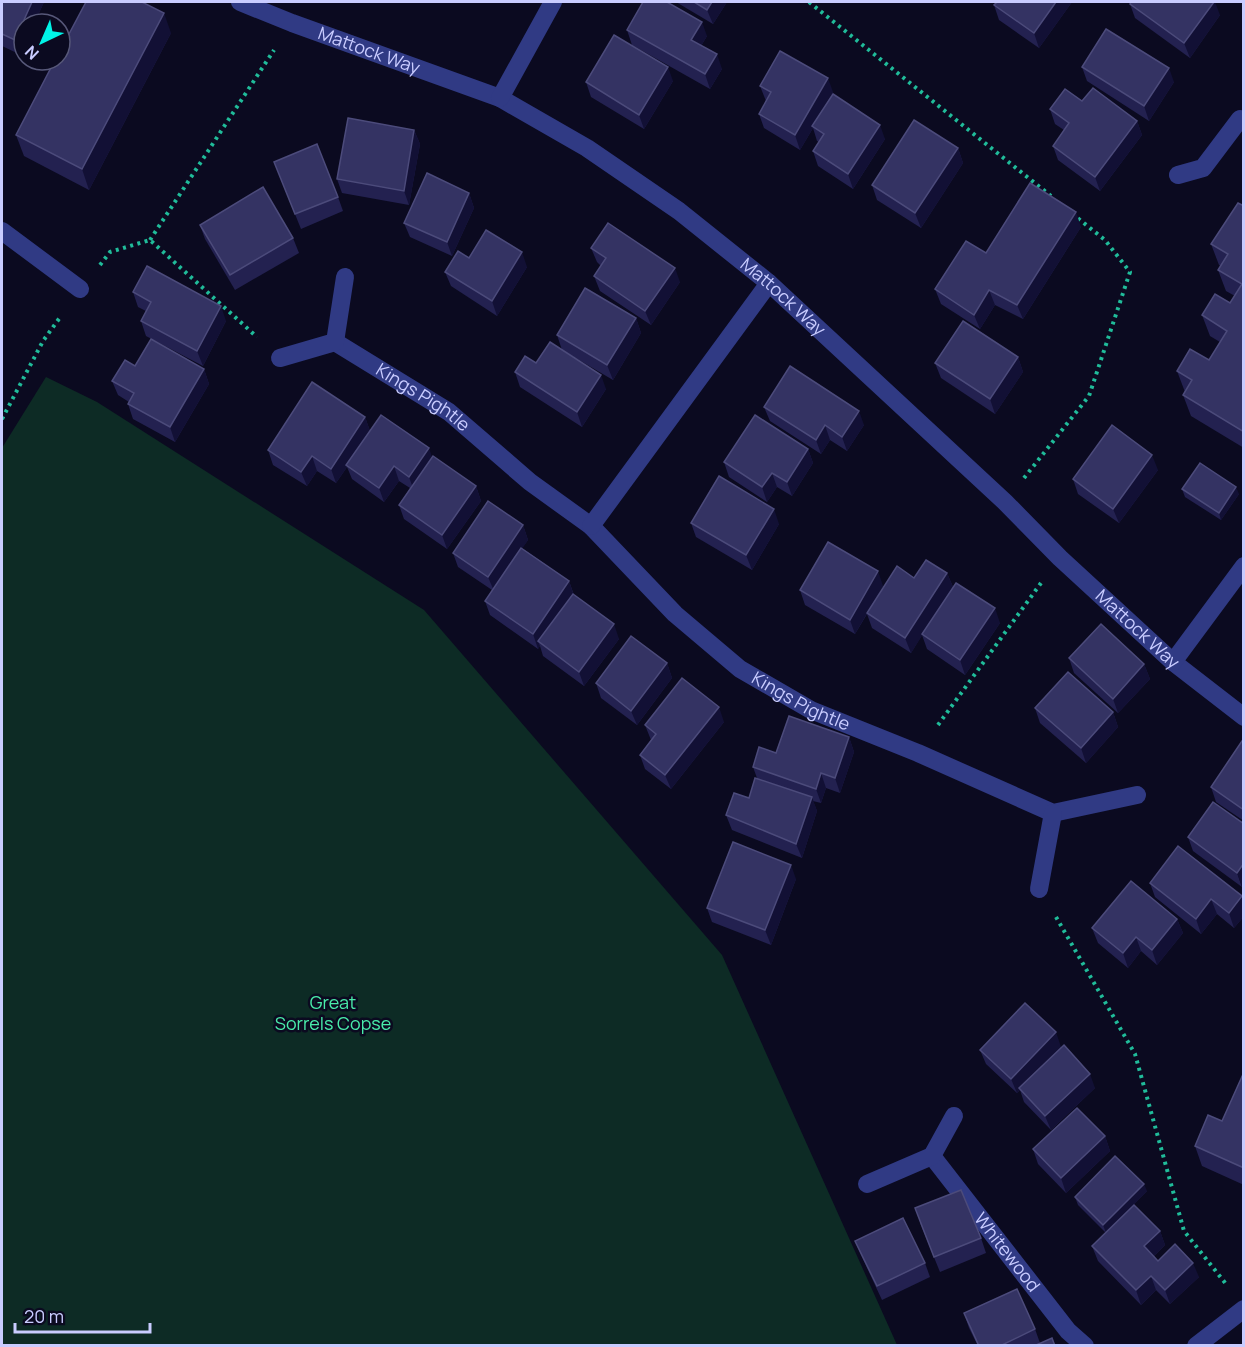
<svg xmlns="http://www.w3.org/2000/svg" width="1245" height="1347" font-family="Manrope,sans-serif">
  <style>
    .green { fill: #0d2b25 }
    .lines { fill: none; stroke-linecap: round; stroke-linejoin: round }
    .path { stroke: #20bc9a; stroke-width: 4; stroke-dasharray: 3 4.5; stroke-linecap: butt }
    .minor { stroke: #303a84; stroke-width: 18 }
    .wall { fill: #232150 }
    .shaded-wall { fill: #121035 }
    .building { fill: #343363; stroke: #4c4b7b; stroke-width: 1.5 }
    .labels { text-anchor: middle; stroke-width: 5; stroke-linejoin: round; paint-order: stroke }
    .street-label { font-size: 18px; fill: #c9ccff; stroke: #0b0a20 }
    .park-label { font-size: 18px; fill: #49ebaa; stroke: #0b0a20 }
  </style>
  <rect width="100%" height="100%" fill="#0b0a20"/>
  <path class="green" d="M46,377L97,402L424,610L722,955L897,1345H2V448Z"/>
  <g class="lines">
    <g class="path">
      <path d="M809,2L1051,196"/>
      <path d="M150,240L274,50"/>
      <path d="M100,265L110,252L150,240L257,337"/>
      <path d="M2,419L43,341L61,316"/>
      <path d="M1024,478L1089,396L1130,272L1105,240L1075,216"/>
      <path d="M938,725L1041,583"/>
      <path d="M1056,917L1135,1054L1184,1231L1226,1284"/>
    </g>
    <g class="minor">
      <path id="s1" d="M240,2L292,23L500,98L587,148L679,211L769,283L1005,502L1060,558L1173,662L1244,717"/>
      <path d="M500,98L553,2"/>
      <path d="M1178,175L1203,168L1240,119L1244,121"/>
      <path d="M2,231L80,289"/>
      <path id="s2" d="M335,342L449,412L530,482L591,526L675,614L740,669L811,710L918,753L1053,813L1137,795"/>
      <path d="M280,358L335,342L345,277"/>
      <path d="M591,526L769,283"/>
      <path d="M1173,662L1244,566"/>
      <path d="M1039,889L1053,813"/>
      <path id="s3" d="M932,1156L1068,1331L1085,1346"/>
      <path d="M867,1184L932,1156L954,1116"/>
      <path d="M1196,1346L1244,1309"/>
    </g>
  </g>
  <g class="wall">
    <path d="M2,2H44L34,24H24V47L21,55L2,46Z"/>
    <path d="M676,2H727L713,24Z"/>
    <path d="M997,2H1072L1039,48L999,20L994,5Z"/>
    <path d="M1130,4L1220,15L1190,58L1135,18Z"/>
    <path d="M627,30L707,36L701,46L722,69L710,89L632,45Z"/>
    <path d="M171,33L89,190L24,156L16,135Z"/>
    <path d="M1082,67L1174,82L1149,121L1087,81Z"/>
    <path d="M673,81L644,129L591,97L586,82Z"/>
    <path d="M760,86L833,92L830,98L885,139L853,189L818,166L813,151L819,142L817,141L813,128L800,150L764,128L759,114L766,101Z"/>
    <path d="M1082,101L1137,121L1142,135L1100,191L1058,160L1053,146L1064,130L1055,124L1050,109Z"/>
    <path d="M414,130L420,144L409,205L342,193L337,179Z"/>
    <path d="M958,148L963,163L921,228L877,200L872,185Z"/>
    <path d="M274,162L338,197L343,211L301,229Z"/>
    <path d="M469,193L474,208L452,256L410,237L404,223Z"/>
    <path d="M1244,206V448L1191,416L1183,395L1185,392L1177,371L1209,360L1220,342L1210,336L1202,315L1230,303L1235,296L1226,291L1218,270L1221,266L1219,265L1211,244Z"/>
    <path d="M200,225L293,238L299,253L235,290L205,239Z"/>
    <path d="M1081,227L1023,319L995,305L980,329L941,304L935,289L986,253Z"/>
    <path d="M591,248L680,282L651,325L600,291L594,276L601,266L597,262Z"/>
    <path d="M469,258L527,267L497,316L451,286L445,272Z"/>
    <path d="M133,292L226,321L203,366L146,336L141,321L146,311L138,307Z"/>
    <path d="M636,318L641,333L613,380L562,350L557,335Z"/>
    <path d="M1018,357L1023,372L995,414L941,378L935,363Z"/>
    <path d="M536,363L606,389L582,427L520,387L515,372Z"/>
    <path d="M135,366L204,369L209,384L175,442L133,419L128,404L129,402L118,395L112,381Z"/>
    <path d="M764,407L864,425L847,451L830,440L821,454L770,421Z"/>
    <path d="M365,417L370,431L432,457L476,486L481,501L447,549L404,519L399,505L410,488L399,481L384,502L352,479L347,467L336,483L317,471L307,486L273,465L268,450Z"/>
    <path d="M808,449L813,463L792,496L777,487L767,502L729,477L724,462Z"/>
    <path d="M1158,470L1119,523L1078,494L1073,479Z"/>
    <path d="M1182,489L1239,494L1221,520L1185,497Z"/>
    <path d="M691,523L779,524L752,570L696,537Z"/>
    <path d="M523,525L528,540L522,548L569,581L574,595L619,639L584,686L543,656L540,646L538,649L490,615L485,601L492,590L458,567L453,553Z"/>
    <path d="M947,573L953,587L1000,623L965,675L927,649L922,635L911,653L872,628L867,614L855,634L805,605L800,590L883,586L872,605L914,578Z"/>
    <path d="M1069,658L1144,664L1150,679L1118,713L1074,673Z"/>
    <path d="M667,663L672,678L637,725L601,698L596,683Z"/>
    <path d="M1035,708L1113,712L1118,727L1086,763L1040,723Z"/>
    <path d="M724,722L671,789L645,769L640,755L651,740L645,725Z"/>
    <path d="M849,737L854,752L840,793L826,788L821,803L813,801L817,811L802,858L732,830L726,815L749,798L757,778L753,767L776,753Z"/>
    <path d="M1244,742V821L1216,802L1211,787Z"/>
    <path d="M1213,802L1242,887L1193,851L1188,837Z"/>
    <path d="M796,879L771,945L712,922L707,908Z"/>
    <path d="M1150,883L1244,899V916L1234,928L1217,914L1201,934L1155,897Z"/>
    <path d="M1177,919L1183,933L1157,965L1141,951L1128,968L1098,943L1092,928Z"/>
    <path d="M1061,1047L1054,1055L1095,1088L1051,1130L1024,1102L1020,1090L1017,1093L986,1064L980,1050Z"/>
    <path d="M1244,1072V1185L1202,1166L1195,1146L1222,1121Z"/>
    <path d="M1105,1136L1110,1151L1066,1193L1038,1164L1033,1149Z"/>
    <path d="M1147,1191L1108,1230L1160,1231L1165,1245L1154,1256L1158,1261L1199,1277L1170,1304L1156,1290L1141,1305L1098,1261L1092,1246L1106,1233L1078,1205L1075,1197Z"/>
    <path d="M920,1223L981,1238L986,1253L940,1272Z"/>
    <path d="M855,1241L925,1263L930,1277L882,1300L861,1255Z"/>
    <path d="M964,1313L1035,1329L1040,1343L1055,1346H978L969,1328Z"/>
  </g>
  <g class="shaded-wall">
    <path d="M32,2H44L34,24H24V47L21,55L15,40Z"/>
    <path d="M712,2H727L713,24L707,10Z"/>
    <path d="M1056,2H1072L1039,48L1034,33Z"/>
    <path d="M1214,2H1215L1220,15L1190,58L1184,43Z"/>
    <path d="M164,13L171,33L89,190L82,169Z"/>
    <path d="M702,22L707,36L696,54L691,40Z"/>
    <path d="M717,54L722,69L710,89L705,74Z"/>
    <path d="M668,67L673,81L644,129L639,115Z"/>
    <path d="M1169,68L1174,82L1149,121L1144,106Z"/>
    <path d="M828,78L833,92L813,127L812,126L813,128L800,150L795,135Z"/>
    <path d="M1137,121L1142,135L1100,191L1095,177Z"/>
    <path d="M880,125L885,139L853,189L848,174Z"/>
    <path d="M414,130L420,144L409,205L404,191Z"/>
    <path d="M958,148L963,163L921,228L915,213Z"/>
    <path d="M469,193L474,208L452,256L447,242Z"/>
    <path d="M1076,212L1081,227L1023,319L1017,305Z"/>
    <path d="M522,252L527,267L497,316L492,301Z"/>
    <path d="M675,268L680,282L651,325L645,311Z"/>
    <path d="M989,290L995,305L980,329L974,315Z"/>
    <path d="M221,306L226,321L203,366L197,351Z"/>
    <path d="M636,318L641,333L613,380L607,365Z"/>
    <path d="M1018,357L1023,372L995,414L990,399Z"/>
    <path d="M204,369L209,384L175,442L170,427Z"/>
    <path d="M601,375L606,389L582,427L577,412Z"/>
    <path d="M859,411L864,425L847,451L842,437Z"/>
    <path d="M365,417L370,431L346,465L347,467L336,483L331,469Z"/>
    <path d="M825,425L830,440L821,454L816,440Z"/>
    <path d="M429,448L434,463L414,491L409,477Z"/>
    <path d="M808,449L813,463L792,496L787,482Z"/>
    <path d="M1152,455L1158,470L1119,523L1113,509Z"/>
    <path d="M312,456L317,471L307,486L301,472Z"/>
    <path d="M394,466L399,481L384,502L379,488Z"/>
    <path d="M772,473L777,487L767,502L762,487Z"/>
    <path d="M476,486L481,501L447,549L442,535Z"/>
    <path d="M1236,487L1239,494L1221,520L1219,513Z"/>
    <path d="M774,509L779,524L752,570L746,555Z"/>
    <path d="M523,525L528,540L494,591L488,577Z"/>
    <path d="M878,571L883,586L855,634L850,620Z"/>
    <path d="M947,573L953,587L911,653L905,638Z"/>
    <path d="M569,581L574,596L538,641L540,646L538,649L533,634Z"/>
    <path d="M995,608L1000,623L965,675L960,660Z"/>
    <path d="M614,624L619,639L584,686L579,672Z"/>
    <path d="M667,663L672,678L637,725L631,711Z"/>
    <path d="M1144,664L1150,679L1118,713L1113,699Z"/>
    <path d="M719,707L724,722L671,789L665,775Z"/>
    <path d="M1113,712L1118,727L1086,763L1081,748Z"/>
    <path d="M849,737L854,752L840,793L835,778Z"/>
    <path d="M821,773L826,788L821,803L816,789Z"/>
    <path d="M812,797L817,811L802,858L796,844Z"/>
    <path d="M1244,863V885L1242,887L1237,873Z"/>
    <path d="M791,865L796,879L771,945L765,930Z"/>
    <path d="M1242,896L1244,899V916L1234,928L1229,913Z"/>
    <path d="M1211,899L1217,914L1201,934L1196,919Z"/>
    <path d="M1177,919L1183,933L1157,965L1152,950Z"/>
    <path d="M1136,937L1141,951L1128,968L1123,953Z"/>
    <path d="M1056,1032L1061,1047L1020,1090L1019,1088L1020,1090L1017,1093L1011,1079Z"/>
    <path d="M1090,1074L1095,1088L1051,1130L1045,1116Z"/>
    <path d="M1105,1136L1110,1151L1066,1193L1061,1178Z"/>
    <path d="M1144,1184L1147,1191L1106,1233L1103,1225Z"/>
    <path d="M1160,1231L1165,1245L1150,1260L1144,1246Z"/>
    <path d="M1193,1263L1199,1277L1170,1304L1165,1290Z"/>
    <path d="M1151,1276L1156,1290L1141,1305L1136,1290Z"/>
  </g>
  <g class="building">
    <path d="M2,2H32L15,40L2,34Z"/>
    <path d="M86,2H142L164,13L82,169L16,135L55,60H60V51Z"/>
    <path d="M643,2H667L702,22L691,40L717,54L705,74L627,30Z"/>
    <path d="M694,2H712L707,10Z"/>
    <path d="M997,2H1056L1034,33L994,5Z"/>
    <path d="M1131,2H1214L1184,43L1130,4Z"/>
    <path d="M1106,29L1169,68L1144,106L1082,67Z"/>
    <path d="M614,35L668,67L639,115L586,82Z"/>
    <path d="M780,51L828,78L795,135L759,114L771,92L760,86Z"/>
    <path d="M1093,88L1137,121L1095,177L1053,146L1069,123L1050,109L1065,89L1082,101Z"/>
    <path d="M833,94L880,125L848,174L813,151L824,134L812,126Z"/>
    <path d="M348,118L414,130L404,191L337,179Z"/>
    <path d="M914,120L958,148L915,213L872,185Z"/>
    <path d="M317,144L338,197L295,214L274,162Z"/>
    <path d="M427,173L469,193L447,242L404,223Z"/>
    <path d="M1030,183L1076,212L1017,305L989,290L974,315L935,289L966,241L986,253Z"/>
    <path d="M263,187L293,238L230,275L200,225Z"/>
    <path d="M1238,203L1244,206V432L1183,395L1192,380L1177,371L1190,349L1209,360L1227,331L1202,315L1215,294L1230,303L1242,284L1218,270L1228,254L1211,244Z"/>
    <path d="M608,223L675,268L645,311L594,276L606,258L591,248Z"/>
    <path d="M486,230L522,252L492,301L445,272L458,251L469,258Z"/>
    <path d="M147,266L221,306L197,351L141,321L151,302L133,292Z"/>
    <path d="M585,288L636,318L607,365L557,335Z"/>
    <path d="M963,321L1018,357L990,399L935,363Z"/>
    <path d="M151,339L204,369L170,427L128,404L134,393L112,381L125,360L135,366Z"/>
    <path d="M550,342L601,375L577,412L515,372L525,356L536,363Z"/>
    <path d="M790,366L859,411L842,437L825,425L816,440L764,407Z"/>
    <path d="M312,382L365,417L331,469L312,456L301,472L268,450Z"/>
    <path d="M381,415L429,448L409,477L394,466L379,488L346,465Z"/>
    <path d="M755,415L808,449L787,482L772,473L762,487L724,462Z"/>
    <path d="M1112,425L1152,455L1113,509L1073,479Z"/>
    <path d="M433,456L476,486L442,535L399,505Z"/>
    <path d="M1200,463L1236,487L1219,513L1182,489Z"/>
    <path d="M719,476L774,509L746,555L691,523Z"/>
    <path d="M488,501L523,525L488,577L453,553Z"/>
    <path d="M828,542L878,571L850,620L800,590Z"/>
    <path d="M521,548L569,581L533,634L485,601Z"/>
    <path d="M926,560L947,573L905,638L867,613L897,566L914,578Z"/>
    <path d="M956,583L995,608L960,660L922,634Z"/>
    <path d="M573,594L614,624L579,672L538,641Z"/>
    <path d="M1101,624L1144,664L1113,699L1069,658Z"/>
    <path d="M631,636L667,663L631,711L596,683Z"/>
    <path d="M1068,672L1113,712L1081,748L1035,708Z"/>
    <path d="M682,678L719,707L665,775L640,755L656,734L645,725Z"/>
    <path d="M789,716L849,737L835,778L821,773L816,789L753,767L759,747L776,753Z"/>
    <path d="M1242,741L1244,742V810L1211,787Z"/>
    <path d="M755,778L812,797L796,844L726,815L734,793L749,798Z"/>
    <path d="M1213,802L1244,824V863L1237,873L1188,837Z"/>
    <path d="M733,842L791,865L765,930L707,908Z"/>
    <path d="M1178,846L1242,896L1229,913L1211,899L1196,919L1150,883Z"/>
    <path d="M1131,881L1177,919L1152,950L1136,937L1123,953L1092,928Z"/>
    <path d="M1025,1003L1056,1032L1011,1079L980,1050Z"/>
    <path d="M1064,1045L1090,1074L1045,1116L1019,1088Z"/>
    <path d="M1244,1072V1168L1195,1146L1208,1115L1222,1121Z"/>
    <path d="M1077,1108L1105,1136L1061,1178L1033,1149Z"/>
    <path d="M1115,1156L1144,1184L1103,1225L1075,1197Z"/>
    <path d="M961,1190L981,1238L934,1257L915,1208Z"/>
    <path d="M1134,1205L1160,1231L1144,1246L1158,1261L1175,1244L1193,1263L1165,1290L1151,1276L1136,1290L1092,1246Z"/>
    <path d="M903,1218L925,1263L877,1286L855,1241Z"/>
    <path d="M1017,1289L1035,1329L1000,1346H979L964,1313Z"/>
    <path d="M1052,1338L1055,1346H1034Z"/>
  </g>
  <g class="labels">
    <g class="street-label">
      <text dy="6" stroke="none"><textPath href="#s1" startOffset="138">Mattock Way</textPath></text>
      <text dy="6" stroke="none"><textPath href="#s1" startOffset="624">Mattock Way</textPath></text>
      <text dy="6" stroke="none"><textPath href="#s2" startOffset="104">Kings Pightle</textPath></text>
      <text dy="6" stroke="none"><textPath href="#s1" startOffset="1110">Mattock Way</textPath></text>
      <text dy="6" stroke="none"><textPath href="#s2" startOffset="592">Kings Pightle</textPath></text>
      <text dy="6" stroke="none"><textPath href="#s3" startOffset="122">Whitewood</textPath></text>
    </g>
    <g class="park-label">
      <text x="333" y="1009">Great<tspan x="333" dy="21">Sorrels Copse</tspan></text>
    </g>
  </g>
  <rect width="1245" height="1347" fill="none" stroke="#c9ccff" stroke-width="6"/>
  <g transform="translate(42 42) rotate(224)"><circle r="28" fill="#0b0a20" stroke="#575879" stroke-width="1.5"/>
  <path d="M0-4.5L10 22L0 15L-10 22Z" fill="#00f4e7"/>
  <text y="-9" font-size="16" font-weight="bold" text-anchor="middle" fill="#c9ccff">N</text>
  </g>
  <path d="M15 1323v9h135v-9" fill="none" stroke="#c9ccff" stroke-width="3"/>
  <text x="24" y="1323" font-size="18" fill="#c9ccff" stroke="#0b0a20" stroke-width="4.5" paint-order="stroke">20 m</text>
</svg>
